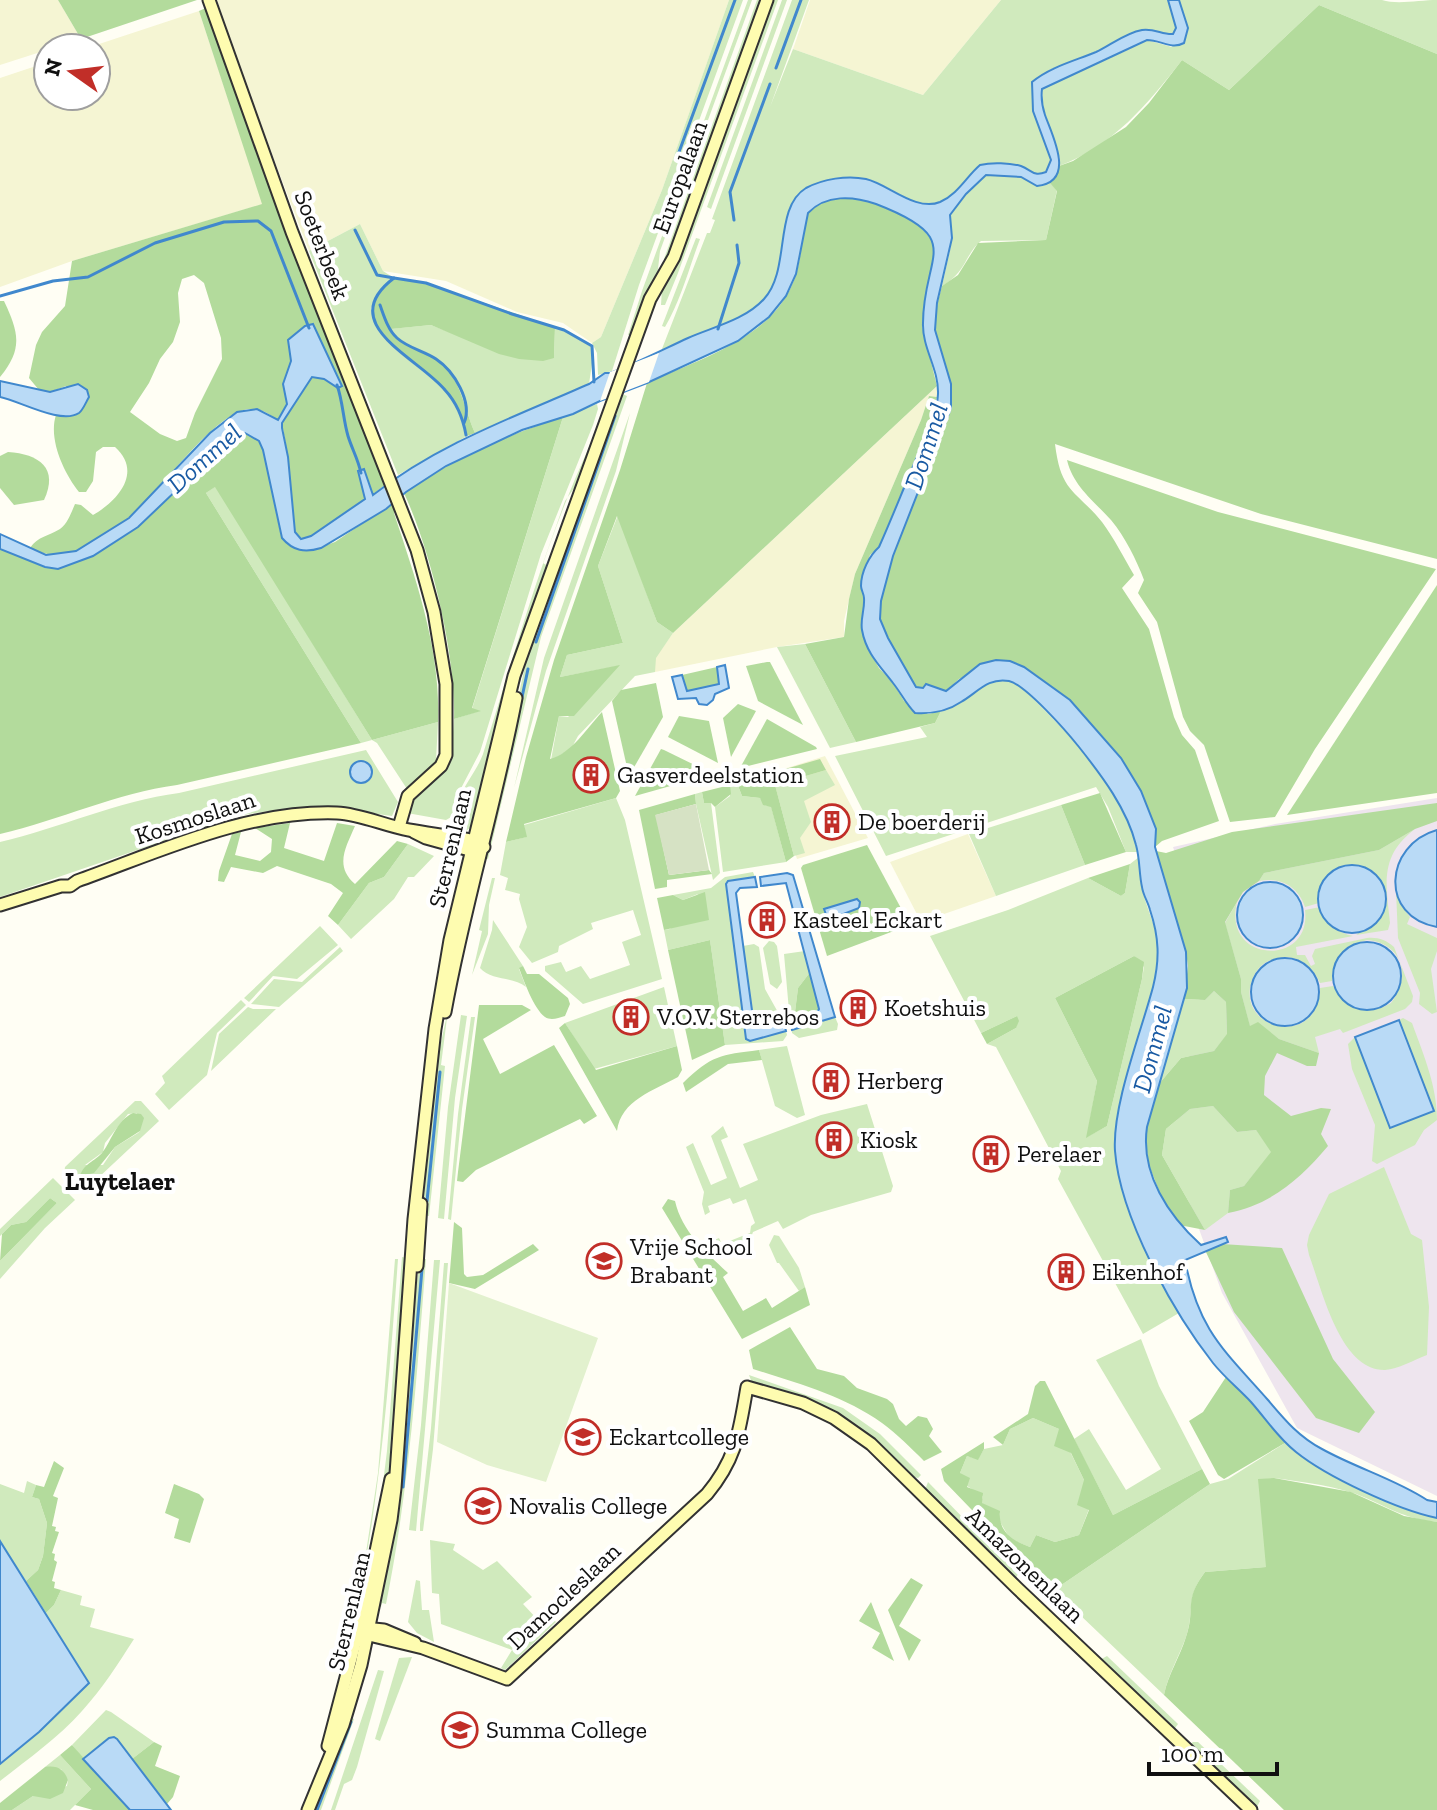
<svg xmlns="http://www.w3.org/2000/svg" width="1437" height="1810" font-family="'Zilla Slab',serif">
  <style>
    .industrial { fill: #eee5ee }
    .farmland { fill: #f5f5d3 }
    .green { fill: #d0eabd; fill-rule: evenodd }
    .forest { fill: #b3db9c; fill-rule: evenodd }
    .cemetery { fill: #d6e2c4 }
    .pitch { fill: #e2f1ce }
    .water { fill: #b9daf6; stroke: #4088cd; stroke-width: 2 }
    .pier { fill: #fffef4 }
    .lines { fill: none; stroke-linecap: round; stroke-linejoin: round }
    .stream { stroke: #4088cd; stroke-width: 3 }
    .secondary-casing { stroke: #323232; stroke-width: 15 }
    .secondary { stroke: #fefcb0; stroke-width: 11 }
    .labels { text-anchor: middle; stroke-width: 8; stroke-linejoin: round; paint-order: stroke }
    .street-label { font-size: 24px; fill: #101010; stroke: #fff }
    .poi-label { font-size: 24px; fill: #101010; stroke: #fff; text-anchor: start }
    .water-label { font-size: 26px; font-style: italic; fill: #195aa3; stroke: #fff }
    .neighbourhood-label { font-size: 26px; font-weight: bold; fill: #101010; stroke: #fff }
  </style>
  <rect width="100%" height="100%" fill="#fffef4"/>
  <path class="industrial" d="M1437,798V1496L1297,1428L1222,1293L1171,1151L1209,949L1173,847L1275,824Z"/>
  <g class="farmland">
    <path d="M0,0H58L81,39L0,65Z"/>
    <path d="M217,0H729L662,190L601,337L592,343L563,323L517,312L446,281L383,271L360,224L309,251L236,60Z"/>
    <path d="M810,0H1001L923,95L793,49Z"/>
    <path d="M199,11L263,204L72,261L0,287V78L48,62V96H96V48H87Z"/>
    <path d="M937,386V397L929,396L921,420L855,574L844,621V637L777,647L655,672V658L673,633Z"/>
    <path d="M825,756L868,838L797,859L771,773Z"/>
    <path d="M968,834L996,896L921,922L890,862Z"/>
  </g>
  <g class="green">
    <path d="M729,0H743L639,285L612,371L598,375L597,353L592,343L601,337L662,190Z"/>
    <path d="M748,0H752L660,251L657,278L631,336L628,335L642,291Z"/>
    <path d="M757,0H762L671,251L666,260L664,259Z"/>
    <path d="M772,0H778L678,273L665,305H661L662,288Z"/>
    <path d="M782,0H787L711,209L707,207Z"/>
    <path d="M792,0H809L770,107L793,49L923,95L1001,0H1168L1176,28L1174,34L1169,35L1150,29L1139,31L1100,50L1049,70L1033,111L1051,160L1046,172C1033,177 1032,170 1021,167C1010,162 992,162 980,165C966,177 958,194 940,202C916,212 888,183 866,179C848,175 828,178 812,186C774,203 790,260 771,290C748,326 694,332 660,354L707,233H710L715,220L712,219Z"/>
    <path d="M1179,0H1382C1397,5 1420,0 1437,0V54L1319,5L1229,90L1182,60C1147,105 1113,146 1059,166L1060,159L1043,107L1042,89L1147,40L1172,47L1188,28Z"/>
    <path d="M986,175L1015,176L1044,185L1049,182L1057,190L1046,240L981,241C964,255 967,272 942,286L951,246L950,215L966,194Z"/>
    <path d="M360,224L383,271L394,278L376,295L371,309L395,349L445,389L460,413L467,436L398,475L309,251Z"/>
    <path d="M696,238L700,239C689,268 681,300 665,327L662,326Z"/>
    <path d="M431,325L472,341L554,358L555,327L564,330L592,346L593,357L589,384L475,433C464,408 461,378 438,360C422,348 402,347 390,329Z"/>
    <path d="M620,393L627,396L541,637L488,859L483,858L527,657Z"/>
    <path d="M597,404L598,409L593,425L541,554L480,752L457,796L453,816L446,820L407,813L410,801L451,760L454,719L479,711L472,709L563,417Z"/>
    <path d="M630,413L616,471L546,671L514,788L544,658Z"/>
    <path d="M590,445H592L577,484L565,501L543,563L548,566L516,662L506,682L472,826L465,832L458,833C460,822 456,813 458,803C463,785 477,771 483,754C516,649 544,545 590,445Z"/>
    <path d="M216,486L372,740L438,722L436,761L407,789L377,743L372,740L361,743L206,493Z"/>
    <path d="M618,515L657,622L673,633L656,658L655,672L635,676L578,736L571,749L551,760L559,716L568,717L618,666L560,677L567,655L623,643L598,566Z"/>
    <path d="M805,644L856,742L830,748L777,647Z"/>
    <path d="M997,680L1013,682L1020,686C1063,728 1128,791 1138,852H1126L1108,807L1096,787L886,856L835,756L927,737L920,727L935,723L941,711C962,703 977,688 997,680Z"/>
    <path d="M366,750L398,802L392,816C334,808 288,804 231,818L0,897V842C60,828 118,801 179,793Z"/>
    <path d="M826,770L835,785L804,801L811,822L800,838L805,853L794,856L775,785Z"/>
    <path d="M737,783L742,796L760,798L766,806H771L786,862L723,872L715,807L730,796V785Z"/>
    <path d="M702,792L704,803H711L720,873L713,880L696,804L695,794Z"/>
    <path d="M616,798L625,820L662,979L583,1004L545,971V966L561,962L566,972L581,966L590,979L630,965L622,942L641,935L633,910L591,923L593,929L559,946L558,952L532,963L519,947L527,927L519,899L520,894L505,890L508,878L500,875L506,842L526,837L524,825Z"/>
    <path d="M1061,805L1085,865L996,896L969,834Z"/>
    <path d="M1415,829C1379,856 1386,884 1390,923L1388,930L1356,935C1362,930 1371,928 1378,921C1400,896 1377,867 1349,865L1319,894V903L1305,907C1298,886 1280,877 1259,881L1264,873L1379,850Z"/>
    <path d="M408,844L434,856L414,877H408L394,899L351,939L338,925L369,883L384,877Z"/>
    <path d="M1139,857C1140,867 1140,878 1142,888C1147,912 1160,932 1159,958C1157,993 1141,1031 1132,1065C1125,1088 1117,1112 1116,1136C1112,1194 1152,1263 1179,1313L1143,1334L1058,1179L1061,1171L996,1047L987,1044L1016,1028L1017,1016L981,1033L930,936L1008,910L1088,878L1121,896L1125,893L1130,864ZM1134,956L1144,967L1142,979L1107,1126L1087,1137L1097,1081L1055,998Z"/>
    <path d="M753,872L755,877L728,880L751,1041L786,1031L787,1035L783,1041L725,1045L710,940L668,950L664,930L670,929L698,894L683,900L673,895L711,888L725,877Z"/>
    <path d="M492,878H495L489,905L488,934L472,975L482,931L479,930Z"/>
    <path d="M1396,890L1401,905L1410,917L1407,924L1437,938V951L1431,969L1437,1012L1432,1014L1419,1004L1420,993L1398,938Z"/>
    <path d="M1237,902C1222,964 1312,967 1305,910L1320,907C1325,922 1337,933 1353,936L1296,947L1297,955H1305L1311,966L1315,964L1312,956L1315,949L1367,938C1378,937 1386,940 1394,947L1413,996L1412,1002L1405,1009L1343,1033L1340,1029L1315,1037L1319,1053L1279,1039L1258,1023L1250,1027L1241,992V979L1225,923ZM1367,940C1402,943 1412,976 1391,1003C1367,1017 1347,1010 1333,986L1320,988C1319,1048 1238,1032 1251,983C1254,973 1261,963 1271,960C1293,952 1311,962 1320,983L1332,981C1333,957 1344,946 1367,940Z"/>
    <path d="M493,920L523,966L519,969L526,987C513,976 491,981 480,968L492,930Z"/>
    <path d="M320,926L338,945L297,979L273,976L249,1002L244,998Z"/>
    <path d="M769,941L774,942L777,946L782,982L777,989L770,984L763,948Z"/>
    <path d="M754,944L759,947L765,989L784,1023L758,1028L754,1026L743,946Z"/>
    <path d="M340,947L343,951L279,1007L251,1004L274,979L302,982Z"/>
    <path d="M805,951L811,971L798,988L794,1020L790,1022L784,954Z"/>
    <path d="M664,987L677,1046L594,1069L565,1023Z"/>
    <path d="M1214,991L1226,1002L1227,1035L1214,1051L1181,1058L1158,1085L1184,999L1205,1000Z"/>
    <path d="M241,1000L246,1005L217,1033L207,1075L169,1110L155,1094L165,1083L162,1076Z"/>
    <path d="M248,1007L253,1009H276L211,1071L219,1034Z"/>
    <path d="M448,1010L441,1065L445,1066L429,1216L423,1215L424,1168L438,1056Z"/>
    <path d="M461,1015L467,1016L455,1098L444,1219L438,1218L448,1107Z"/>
    <path d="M471,1017H475L462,1109L451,1220L448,1219L458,1114Z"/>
    <path d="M835,1017L838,1024L837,1030L799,1038L792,1033V1030Z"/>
    <path d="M1403,1018L1412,1023C1424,1056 1437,1086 1437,1120L1424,1130L1415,1145L1377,1164L1372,1161L1375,1125L1352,1069L1348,1044L1355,1037L1390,1128L1433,1111L1399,1020Z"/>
    <path d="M787,1046L805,1115L797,1118L775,1106L759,1050Z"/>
    <path d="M135,1101H141L159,1121L83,1192L64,1175L65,1167ZM137,1113L140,1131L138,1133L115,1147L103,1165H85L103,1152L105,1143L128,1114Z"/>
    <path d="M867,1104L893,1186L891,1192L811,1215L783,1229L778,1221L753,1232L750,1240L724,1248L708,1243L719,1238L722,1244L750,1233L751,1226L755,1223L746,1199L733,1204L730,1198L708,1206L710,1212L705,1215L702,1204L704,1192L686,1147L693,1143L711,1185L727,1178L711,1136L723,1126L728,1137L721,1140L740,1188L758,1180L743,1144L821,1115Z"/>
    <path d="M1213,1106L1237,1132L1256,1130L1272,1152L1244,1186L1230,1190L1228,1213L1205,1230L1162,1155L1166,1129L1190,1109Z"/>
    <path d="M1384,1167L1411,1234L1422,1240L1429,1307L1427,1355C1414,1360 1398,1369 1385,1370C1340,1371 1322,1289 1309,1255L1307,1245L1309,1235L1329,1194Z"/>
    <path d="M53,1178L75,1200L45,1228L0,1279V1261L57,1203L50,1198L26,1222L11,1225L0,1236V1229Z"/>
    <path d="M774,1235L779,1236L799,1268L805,1287L799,1291L779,1263H777L769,1245Z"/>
    <path d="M402,1257L408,1258L392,1464L380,1507L387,1451Z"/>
    <path d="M395,1259H398C390,1369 382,1478 361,1586L378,1473Z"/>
    <path d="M420,1259H426C417,1375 409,1490 386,1604L382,1603L381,1607L378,1606L402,1453L415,1295Z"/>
    <path d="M434,1260H440L416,1531L409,1530L421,1425Z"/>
    <path d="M444,1263H448L433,1449L423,1531H420V1524L431,1428Z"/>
    <path d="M1141,1339L1159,1386L1202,1469L1113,1515L1074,1439L1089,1429L1126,1490L1161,1469L1096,1360Z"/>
    <path d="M749,1375L843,1408L880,1434L921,1475L918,1478L913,1477C860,1420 826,1405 752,1383Z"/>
    <path d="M1033,1418L1059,1429L1084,1480L1089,1509L1079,1535L1055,1542L1036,1535L1030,1547L1010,1539L999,1520L1000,1513L981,1503L983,1496L967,1486L960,1473L967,1456L978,1459L984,1449L1003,1445L1010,1429Z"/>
    <path d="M1285,1443C1322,1474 1390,1508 1437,1518V1522C1410,1520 1390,1509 1366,1498C1339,1486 1303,1482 1274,1478L1266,1567L1205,1572C1185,1598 1195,1610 1186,1637C1179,1657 1168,1674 1164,1695L1079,1614L1070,1612L1051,1592L1210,1484L1228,1479Z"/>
    <path d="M27,1481L36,1485L32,1497L39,1499L47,1523L43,1556L38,1570L26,1581L0,1541V1484L24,1493Z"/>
    <path d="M928,1482L1018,1574L1015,1580L925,1490Z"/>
    <path d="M430,1540L455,1544L453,1550L483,1570L497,1561L532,1597L523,1604L538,1620L547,1613L556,1622L505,1670L501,1668L512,1650L441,1624L439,1594L432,1593Z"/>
    <path d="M416,1580L420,1581L422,1610H429L434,1642L417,1633L408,1622Z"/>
    <path d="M61,1590L82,1596L80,1605L95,1609L90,1627L134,1639C118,1664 102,1689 82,1711C58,1738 28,1759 0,1781V1764L39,1732L89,1683L46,1613L54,1605Z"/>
    <path d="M1107,1656L1178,1724L1173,1731L1098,1661Z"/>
    <path d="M412,1657L380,1741L375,1739L399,1658Z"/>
    <path d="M378,1670L384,1671L357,1767L352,1780L344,1784L335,1810H331Z"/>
    <path d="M106,1710L111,1712L154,1742L132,1759L117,1739L111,1737L83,1759L72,1745Z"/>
    <path d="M350,1717L354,1719L321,1810H312Z"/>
    <path d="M1193,1742H1198L1260,1801L1256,1809L1188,1746Z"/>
    <path d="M60,1755L91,1789L70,1810H12L33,1796L67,1786L68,1780L61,1769L45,1767Z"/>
  </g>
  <g class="forest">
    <path d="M58,0H197L81,39Z"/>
    <path d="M1319,5L1437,54V559L1261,514L1055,444C1061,493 1075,489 1102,522C1114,538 1124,558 1134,575L1122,588L1149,629L1174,717L1182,735L1195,750L1219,821L1162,841L1155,847L1156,829L1141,791L1121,758L1070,700L1024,667L1010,661L996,660L959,679L946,691L916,687L888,638L880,618L881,601L893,556L951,408C954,375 938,361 935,331C934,316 938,301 942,286L958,275L978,243L1046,240L1057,191L1049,182L1059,166L1073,161L1126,127L1149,103L1182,60L1229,90Z"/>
    <path d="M208,7L274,202L386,484L372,495L364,469L359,471L365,499L311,536L305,539L297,536L293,525L288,457L282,423L312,377L324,379L338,388L312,324L305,326L288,340L291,361L283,384L287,404L278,421C270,414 262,408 250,409C218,411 169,478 147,501C132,516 116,528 98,539C72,554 59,561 30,548C38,536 49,536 60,529C68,523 71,513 75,504L81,505L93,515C118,501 143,472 115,447H103L96,452L93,481L86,492H79C64,473 48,439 56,415L68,417L66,386L50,392L39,390L29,378L36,345L42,332L65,306L72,261L262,204L199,11ZM194,275L204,283L221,338L222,359L195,413L186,438L177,441L160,434L130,412L149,383L160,359L173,342L180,322L178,293L182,279Z"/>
    <path d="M856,198C883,205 919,217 933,243L934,261L922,326L937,386L673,633L657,622L617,516L598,566L623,643L567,655L560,677L620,665L574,716H559L550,759C572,753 586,729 602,712L620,791L616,798L524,824L527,837L506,842L526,757L554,660L620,470L647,383C697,360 768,340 792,285C803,262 800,236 808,213C821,199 838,198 856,198Z"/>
    <path d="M394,278L426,283L555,327L554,358L543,361L519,359L499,354L431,325L391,329C401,348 422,348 438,360C461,378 464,408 475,433L467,436C463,419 457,405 446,391C420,358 333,324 394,278Z"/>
    <path d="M0,301H4C19,333 23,349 0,377Z"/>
    <path d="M929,396L937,397L932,420L879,547L870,555L861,585L865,599L862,614L869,651L879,668L893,683L904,701L928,714L941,711L935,723L856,742L805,644L844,637L849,599L855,574L921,420Z"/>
    <path d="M563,417L472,708L481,711L454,719C456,655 431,551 404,493C452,459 507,435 563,417Z"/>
    <path d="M245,433L259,441L263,450L280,531L310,551L335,542L394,502V513C416,580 441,650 438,722L372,740L215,487L206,493L361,743L177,785C117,793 60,820 0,834V549L45,567L58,569L93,556L138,527L229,440Z"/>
    <path d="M8,452C39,454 59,468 44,500L14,505L0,488V456Z"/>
    <path d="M1067,460L1218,512L1436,569L1315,749L1275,817L1230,822L1204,745L1190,731L1183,717L1157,622L1138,593L1144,580C1136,559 1125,537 1111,520C1094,501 1073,486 1067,460Z"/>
    <path d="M1437,585V793L1287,815Z"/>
    <path d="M767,662H770L803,725L758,701L746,666Z"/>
    <path d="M717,667L720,684L687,691L682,675Z"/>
    <path d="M656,683L663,717L629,776L612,701L621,690Z"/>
    <path d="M738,704L756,711L731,757L723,718Z"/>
    <path d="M679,716L709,721L718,763L668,737Z"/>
    <path d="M767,719L816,747L817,749L740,768Z"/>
    <path d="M661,749L664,750L713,774L635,796Z"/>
    <path d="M820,759L826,770L775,785L794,856L786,862L771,807L763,805L760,798L742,796L737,783Z"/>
    <path d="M730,785L731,794L715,807L711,803H704L702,792Z"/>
    <path d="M1100,793L1126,852L1085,865L1061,805Z"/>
    <path d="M695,794L696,804L656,815L669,875L709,870L712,874L667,880V887L655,889L639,810Z"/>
    <path d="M1437,803V821L1415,829L1379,850L1264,873L1259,881L1243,892L1225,922L1241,979V992L1250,1026L1258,1022L1279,1039L1319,1053L1316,1066H1307L1277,1053L1265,1076L1264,1095L1291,1116L1321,1108L1331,1109L1321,1134L1328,1146C1301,1178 1271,1205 1228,1213L1230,1190L1244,1186L1271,1152L1256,1130L1237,1132L1213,1106L1190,1109L1166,1129L1162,1155L1205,1230L1179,1225L1163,1201L1149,1165L1145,1139L1147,1127L1158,1085L1181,1058L1214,1051L1227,1034L1226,1002L1214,991L1205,1000L1184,999L1188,966L1186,952L1156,851L1166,853L1232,832Z"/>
    <path d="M290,823L284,848L324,861L337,823L355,826C346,847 334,866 355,884L397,841L408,844L384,877L369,883L338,925L328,916L343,893L331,884L277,866L263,873L231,867L224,882L218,881L219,871L232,834L241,832L235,855L260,861L271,852L272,839L255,828Z"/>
    <path d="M867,845L910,925L827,956L801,868L803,865Z"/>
    <path d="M1130,864L1125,893L1121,896L1088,878Z"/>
    <path d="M705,892L709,920L664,930L657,898L673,895L683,900Z"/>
    <path d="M710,940L725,1045L692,1060L668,950Z"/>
    <path d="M1134,956L1144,962L1142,979L1107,1126L1086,1138L1097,1081L1055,998Z"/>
    <path d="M523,966L527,974H539L568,998L570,1004L565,1016C558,1018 551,1021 545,1017C534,1009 524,981 519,968Z"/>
    <path d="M811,971L819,1010L816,1014L794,1020L798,988Z"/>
    <path d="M479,1005H522L531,1010L483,1039L500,1074L554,1045L597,1116L584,1124L580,1119L476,1170L463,1182L457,1181L458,1172Z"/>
    <path d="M1017,1016L1019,1021L1016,1028L987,1044L981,1033Z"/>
    <path d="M565,1023L596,1070L677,1046L682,1070L678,1077C653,1091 621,1100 617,1131L559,1028Z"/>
    <path d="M759,1050L762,1060L728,1064L686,1092L683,1083C712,1055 720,1055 759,1050Z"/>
    <path d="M133,1113L141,1114L144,1118L140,1131L115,1147L94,1173L80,1176C84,1163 94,1162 102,1153C112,1140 116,1121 133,1113Z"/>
    <path d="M50,1198L57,1203L0,1261L2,1234L11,1225L26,1222Z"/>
    <path d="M668,1199L675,1201C682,1232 706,1252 728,1273L723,1277L743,1311L766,1298L772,1308L805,1287L810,1305L742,1339L662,1208Z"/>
    <path d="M454,1222L462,1228L464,1274L467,1277L483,1275L533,1244L539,1250L475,1289L449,1283Z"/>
    <path d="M1222,1244L1282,1248L1333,1359L1375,1412L1359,1433L1316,1418L1234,1312L1205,1250Z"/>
    <path d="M790,1327L817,1369L844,1376L857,1388L887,1399L893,1404L899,1419L906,1426L918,1416L927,1418L933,1429L929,1436L942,1452L924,1461C911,1448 897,1434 882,1423C844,1396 797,1383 753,1369L749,1350Z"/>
    <path d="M1226,1377L1252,1403L1285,1443L1224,1479L1218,1475L1189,1421L1203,1412Z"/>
    <path d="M1040,1381H1045L1113,1515L1202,1469L1210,1484L1051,1592L944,1481L941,1469L984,1442V1449L978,1460L967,1456L960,1473L970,1478L967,1487L983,1493L982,1503L1000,1511C998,1531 1012,1541 1030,1547L1036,1535L1055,1542L1079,1535L1089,1510L1077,1505L1084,1480L1071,1453L1054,1446L1059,1429L1033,1418L1010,1429L1003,1445L993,1437L1028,1414L1035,1386Z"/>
    <path d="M54,1461L64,1468L53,1496L58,1498L52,1526L56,1527L55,1531L59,1532L52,1553L55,1554L54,1560L57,1562L52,1581L55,1582L54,1588L61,1590L54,1605L46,1613L26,1581L38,1570L43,1556L47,1523L39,1499L32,1497L36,1485L44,1487Z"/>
    <path d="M1274,1478L1351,1492L1404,1516L1437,1522V1810H1284L1164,1695C1168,1674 1180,1657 1186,1637C1196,1608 1183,1601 1205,1572L1266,1567L1258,1479Z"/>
    <path d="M174,1484L199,1494L204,1499L190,1543L174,1538L179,1519L165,1513Z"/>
    <path d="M911,1578L923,1585L899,1626L921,1640L909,1661L888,1610Z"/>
    <path d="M871,1602L894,1661L872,1648L880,1633L859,1621Z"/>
    <path d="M154,1742L162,1746L155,1766L180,1776L173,1797L167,1804L132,1759Z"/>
    <path d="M72,1745L130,1810H93L75,1805L91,1789L60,1755Z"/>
    <path d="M45,1767C57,1765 64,1769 68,1780L63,1793L50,1799L33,1796L12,1810H0V1803Z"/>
  </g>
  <path class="cemetery" d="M696,804L709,870L669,875L655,815Z"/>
  <path class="pitch" d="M449,1283L598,1338L546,1482L487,1465L437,1442Z"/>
  <g class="water">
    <path d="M1168,0H1179L1188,28L1184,43C1171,50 1161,40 1147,40L1042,89C1041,97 1042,106 1045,115C1052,135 1077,182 1037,186L1021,177L986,175L966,194L950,215L952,238L937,303L935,330L951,384V408L893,556L881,601L880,619L888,638L916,687L923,688L926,684L946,691L980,664L996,660L1010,661L1024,667L1070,700L1121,758L1141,791L1156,829L1155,847L1186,952L1187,988L1147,1127C1140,1174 1169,1216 1201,1245L1226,1237L1228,1242L1185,1260C1198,1330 1224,1350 1268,1400C1285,1420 1298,1436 1322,1449C1356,1468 1395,1479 1427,1500L1437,1502V1518C1398,1510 1327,1477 1296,1452C1278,1438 1266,1419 1251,1402C1239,1389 1225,1378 1213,1363C1173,1312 1120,1217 1115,1151C1112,1106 1141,1032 1153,987C1160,959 1159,937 1150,910C1148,902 1143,895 1142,887C1139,874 1140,859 1136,845C1127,809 1102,776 1079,747C1067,732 1026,685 1009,681C988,677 977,693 961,702C948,711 931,714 915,713C906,704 901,693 893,683C880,666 866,653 862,630C860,619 865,609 864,598C864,594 861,590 861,586C861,572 869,556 879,547C892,518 904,487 917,457C925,437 937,416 938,394C939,369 922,348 923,323C923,254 967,239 876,204C853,196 826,194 808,213L796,274L786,296L769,317L738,341L647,383L600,401L573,414L522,430L446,466L406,492L386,509L321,548C305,553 293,551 282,538L263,450L259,441L245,433L229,440L138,527L93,556L58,569L45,567L0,549V534L46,555L76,551L129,518L210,433L237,412L257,409L278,420L287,404L283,384L291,361L288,340L305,326L313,324L342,386L338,388L324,379L312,377L282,423V428L288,457L295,532L301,539L311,536L365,499L358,471L364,469L373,495C438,444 514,417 589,384L605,373H610C637,363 662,350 688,338C713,327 745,320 764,299C791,270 773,208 806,188C823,179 847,175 866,179C888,184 916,212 940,202C958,194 966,177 980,165C992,162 1010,163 1021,166C1032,170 1033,177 1046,172L1051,160L1033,111L1032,82C1050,67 1074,61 1096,52C1111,45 1125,33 1142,30C1154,28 1163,35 1173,34L1176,28Z"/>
    <path d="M0,381L50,392L78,384L87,390L89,397C86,402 83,410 79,413C61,425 20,401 0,397Z"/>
    <path d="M725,665L729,688L715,694L713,700L707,705L699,704L696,698L678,699L672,677L682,675L687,691L719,684L717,667Z"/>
    <circle cx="361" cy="772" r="11"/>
    <path d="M1437,830V927C1379,917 1384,845 1437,830Z"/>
    <circle cx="1352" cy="899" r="34"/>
    <path d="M787,873L793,875L835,1017L792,1030L790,1022L816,1014L819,1009L786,883L761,886L760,877Z"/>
    <path d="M755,877L757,887L740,888L736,893L754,1025L759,1028L784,1023L786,1031L750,1041L746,1039L726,884L728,881Z"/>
    <circle cx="1270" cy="915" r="33"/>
    <path d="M857,899L860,902L859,908L828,920L824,909Z"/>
    <circle cx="1367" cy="976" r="34"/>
    <circle cx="1285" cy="992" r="34"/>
    <path d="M1399,1020L1434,1111L1390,1128L1355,1037Z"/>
    <path d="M0,1541L89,1683L39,1732L0,1764Z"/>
    <path d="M114,1737L117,1739L171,1810H130L83,1759L109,1738Z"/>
  </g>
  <path class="pier" d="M659,353L649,382L600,401L610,372Z"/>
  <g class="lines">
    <g class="stream">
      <path d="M776,68L801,0"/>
      <path d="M679,152L735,0"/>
      <path d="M734,220L730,192L770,84"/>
      <path d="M355,230L377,275L394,278"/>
      <path d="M0,296L53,281L88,277L155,243L224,222L258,221L271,231L309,328"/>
      <path d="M380,305C384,316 388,330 397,338C408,348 424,351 436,359C454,371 473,402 464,423"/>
      <path d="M718,329L739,263L737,245"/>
      <path d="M337,385C343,402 343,419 348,436C352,449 358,459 361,473"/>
      <path d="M466,435C463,418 457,403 445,390C419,358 333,324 394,278L426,283L512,314L564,330L592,346L594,382"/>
      <path d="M536,642L615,416"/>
      <path d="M508,763L528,669"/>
      <path d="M427,1201L440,1072"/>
      <path d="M403,1487L422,1269"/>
      <path d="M317,1810L351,1722"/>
    </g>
    <defs>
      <g id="secondary">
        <path d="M209,0L292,232L417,550L434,612L446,684V755L441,766L408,796L399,827"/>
        <path d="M414,832L426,838L473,851L477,850"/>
        <path d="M0,905L61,886H70L77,881C161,851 247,810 337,813C361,814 385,826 409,830C431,834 453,836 475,841L484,847"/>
        <path d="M445,1012C464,906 496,803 516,698"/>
        <path d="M417,1266L421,1204"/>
        <path d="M359,1628L369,1635L423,1648L507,1679L707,1494C737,1458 739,1432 747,1387L803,1403L834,1418L871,1444L1017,1588L1251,1810"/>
        <path d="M364,1628L384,1630L415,1643"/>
        <path d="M328,1746L364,1609L391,1479"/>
        <path d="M308,1810L343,1725L361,1665L391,1520L395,1488L414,1219L435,1029L450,940L514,676L650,299L674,257L767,0"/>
      </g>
    </defs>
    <use href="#secondary" class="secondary-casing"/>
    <use href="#secondary" class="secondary"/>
  </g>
  <defs>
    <symbol id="building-ring" viewBox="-11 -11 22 22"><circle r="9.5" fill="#fff" stroke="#c12e28" stroke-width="1.5"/><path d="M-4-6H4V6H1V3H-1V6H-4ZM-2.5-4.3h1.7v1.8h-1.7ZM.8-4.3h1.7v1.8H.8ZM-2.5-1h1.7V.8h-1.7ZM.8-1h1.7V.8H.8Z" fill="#c12e28"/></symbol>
    <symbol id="school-ring" viewBox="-11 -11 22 22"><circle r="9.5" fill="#fff" stroke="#c12e28" stroke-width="1.5"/><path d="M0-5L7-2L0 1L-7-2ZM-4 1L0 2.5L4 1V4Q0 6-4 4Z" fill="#c12e28"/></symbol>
    <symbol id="university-ring" viewBox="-11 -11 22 22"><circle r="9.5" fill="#fff" stroke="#c12e28" stroke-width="1.5"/><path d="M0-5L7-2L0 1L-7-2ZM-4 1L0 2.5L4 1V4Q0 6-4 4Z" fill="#c12e28"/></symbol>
  </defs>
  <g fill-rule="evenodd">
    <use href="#building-ring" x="571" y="755" width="40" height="40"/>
    <use href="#building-ring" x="812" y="802" width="40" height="40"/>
    <use href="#building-ring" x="747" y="900" width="40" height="40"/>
    <use href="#building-ring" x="838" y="988" width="40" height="40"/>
    <use href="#building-ring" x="611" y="997" width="40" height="40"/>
    <use href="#building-ring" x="811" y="1061" width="40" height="40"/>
    <use href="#building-ring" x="814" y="1120" width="40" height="40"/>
    <use href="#building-ring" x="971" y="1134" width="40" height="40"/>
    <use href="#school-ring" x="584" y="1241" width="40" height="40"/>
    <use href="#building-ring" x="1046" y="1252" width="40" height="40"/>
    <use href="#school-ring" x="563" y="1417" width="40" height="40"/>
    <use href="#school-ring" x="463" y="1486" width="40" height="40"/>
    <use href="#university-ring" x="440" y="1710" width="40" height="40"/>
  </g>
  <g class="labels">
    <g class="street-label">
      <text transform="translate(680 177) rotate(-70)" y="8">Europalaan</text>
      <text transform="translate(322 245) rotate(69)" y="8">Soeterbeek</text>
      <text transform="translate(195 818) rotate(-18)" y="8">Kosmoslaan</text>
      <text transform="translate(450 848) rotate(-77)" y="8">Sterrenlaan</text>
      <text transform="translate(1025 1565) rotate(44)" y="8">Amazonenlaan</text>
      <text transform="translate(564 1596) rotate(-43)" y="8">Damocleslaan</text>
      <text transform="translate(349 1611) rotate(-77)" y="8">Sterrenlaan</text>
    </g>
    <g class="poi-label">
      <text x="617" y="783">Gasverdeelstation</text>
      <text x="858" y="830">De boerderij</text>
      <text x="793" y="928">Kasteel Eckart</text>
      <text x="884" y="1016">Koetshuis</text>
      <text x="657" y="1025">V.O.V. Sterrebos</text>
      <text x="857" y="1089">Herberg</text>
      <text x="860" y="1148">Kiosk</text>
      <text x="1017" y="1162">Perelaer</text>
      <text x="630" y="1255">Vrije School<tspan x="630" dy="28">Brabant</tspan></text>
      <text x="1092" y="1280">Eikenhof</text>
      <text x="609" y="1445">Eckartcollege</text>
      <text x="509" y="1514">Novalis College</text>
      <text x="486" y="1738">Summa College</text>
    </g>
    <g class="water-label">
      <text transform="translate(926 446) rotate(-72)" y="9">Dommel</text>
      <text transform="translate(204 458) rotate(-42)" y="9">Dommel</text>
      <text transform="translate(1152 1049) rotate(-75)" y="9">Dommel</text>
    </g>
    <g class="neighbourhood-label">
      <text x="120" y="1190">Luytelaer</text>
    </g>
  </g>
  <g transform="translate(72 72) rotate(284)"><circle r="38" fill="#ffffff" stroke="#9f9f9f" stroke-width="2"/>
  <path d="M0-6L14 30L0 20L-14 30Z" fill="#c12e28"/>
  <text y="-12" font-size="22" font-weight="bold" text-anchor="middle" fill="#101010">N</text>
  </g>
  <path d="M1149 1762v12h128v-12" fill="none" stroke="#101010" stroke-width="4"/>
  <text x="1161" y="1762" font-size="24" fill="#101010" stroke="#ffffff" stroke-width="6" paint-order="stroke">100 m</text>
</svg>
